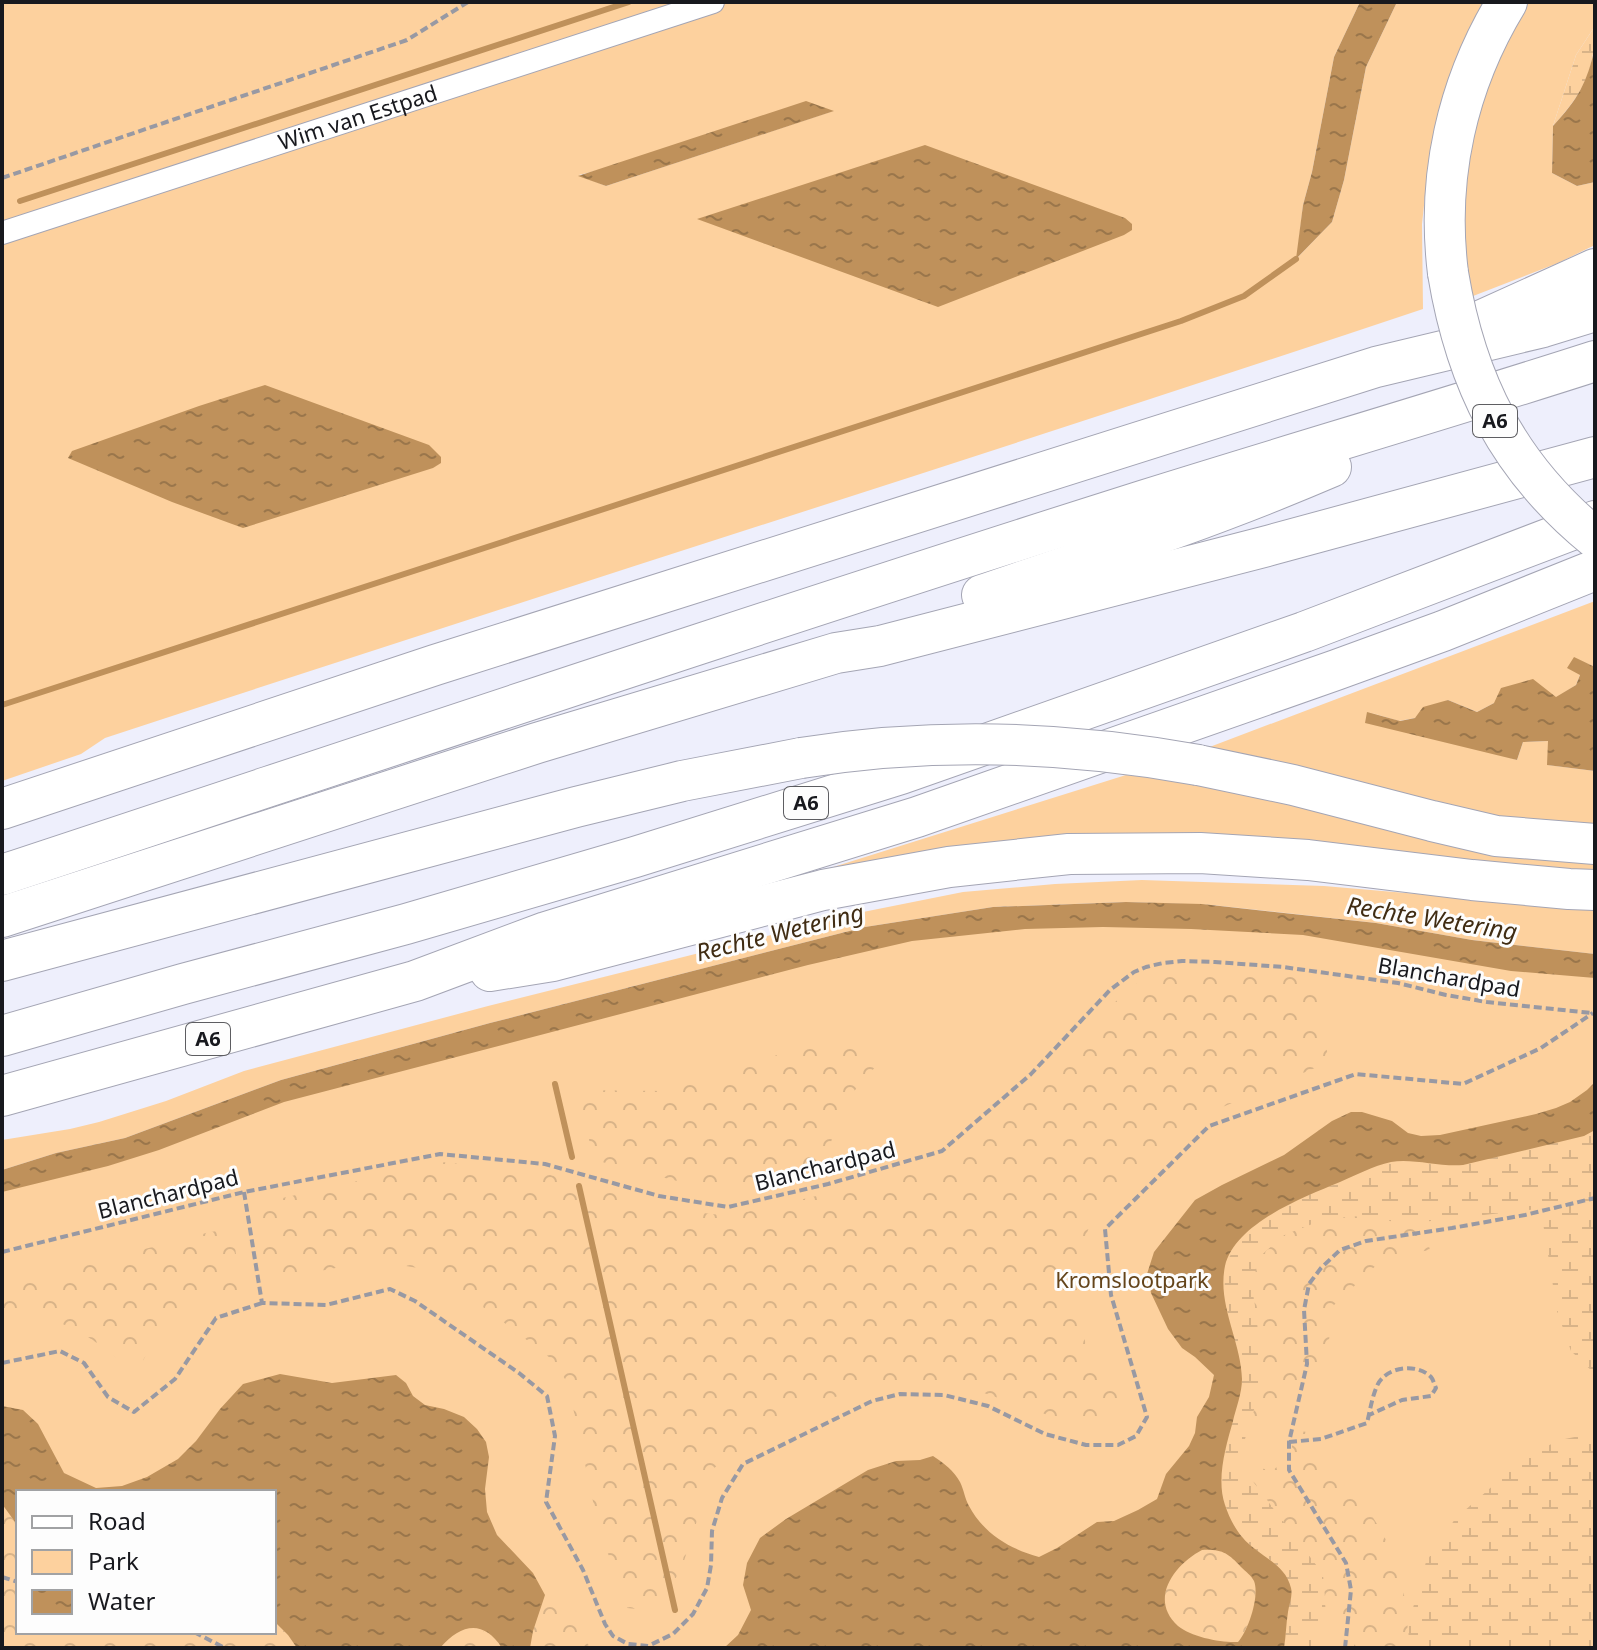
<svg xmlns="http://www.w3.org/2000/svg" width="1597" height="1650" font-family="'Noto Sans',sans-serif">
  <style>
    .green { fill: #fdd19e; fill-rule: evenodd }
    .forest { fill: url(#forest-crowns) }
    .wetland { fill: url(#wetland-marsh) }
    .water { fill: url(#water-ripples); fill-rule: evenodd }
    .lines { fill: none; stroke-linecap: round; stroke-linejoin: round }
    .stream { stroke: #bf915b; stroke-width: 6 }
    .street-casing { stroke: #a4a5b4; stroke-width: 24 }
    .highway-casing { stroke: #a4a5b4; stroke-width: 42 }
    .path { stroke: #9899a3; stroke-width: 4; stroke-dasharray: 8 4; stroke-linecap: butt }
    .street { stroke: #fff; stroke-width: 22 }
    .highway { stroke: #fff; stroke-width: 40 }
    .highway-bridge-casing { stroke: #a4a5b4; stroke-width: 42; stroke-linecap: butt }
    .highway-bridge { stroke: #fff; stroke-width: 40 }
    .labels { text-anchor: middle; stroke-width: 6; stroke-linejoin: round; paint-order: stroke }
    .shield { fill: #fdfdfd; stroke: #5d5d61; stroke-width: 2 }
    .shield-label { font-size: 20px; font-weight: bold; fill: #18191e }
    .street-label { font-size: 22px; fill: #18191e; stroke: #fdfdfd }
    .park-label { font-size: 22px; fill: #64441a; stroke: #fdfdfd }
    .water-label { font-size: 24px; font-style: italic; fill: #402c13; stroke: #fdfdfd }
  </style>
  <defs>
    <pattern id="forest-crowns" width="20" height="18" patternUnits="userSpaceOnUse" patternTransform="scale(2)"><rect width="20" height="18" fill="#fdd19e"/><path d="M2 6a3 3 0 1 1 6 0M12 15a3 3 0 1 1 6 0" fill="none" stroke="#d8b388"/></pattern>
    <pattern id="wetland-marsh" width="20" height="14" patternUnits="userSpaceOnUse" patternTransform="scale(2)"><rect width="20" height="14" fill="#fdd19e"/><path d="M1 5h8M5 5V1M11 12h8M15 12V8" fill="none" stroke="#d8b388"/></pattern>
    <pattern id="water-ripples" width="26" height="14" patternUnits="userSpaceOnUse" patternTransform="scale(2)"><rect width="26" height="14" fill="#bf915b"/><path d="M2 4q2-2 4 0t4 0M15 11q2-2 4 0t4 0" fill="none" stroke="#9a764b"/></pattern>
  </defs>
  <rect width="100%" height="100%" fill="#eeeffc"/>
  <g class="green">
    <path d="M2,2H1360L1334,57L1312,172L1303,205L1297,258L1332,222L1344,180L1366,67L1397,2H1486L1463,48L1443,95L1429,159L1422,224L1423,309C985,455 544,594 105,738L81,754L2,781ZM833,111L606,186L579,175Z"/>
    <path d="M1520,2H1595V26L1576,55L1553,126L1552,173L1577,186L1595,182V245L1558,263L1468,298L1458,166Z"/>
    <path d="M1595,601V667L1574,658L1580,675L1576,685L1556,698L1494,703L1477,712L1448,700L1415,718L1399,721L1368,712L1517,760L1523,742L1548,741V765L1595,771V826L1575,825L1462,812L1207,748Z"/>
    <path d="M1126,775L1214,783L1595,854V875L1431,860L811,874Z"/>
    <path d="M1142,880L1324,886L1595,909V954L1472,940L1376,923L1212,905L1126,902L993,907L865,927L490,1023L281,1080L125,1138L56,1153L2,1170V1140L70,1129L99,1122L166,1101L244,1071L488,1006L863,912L963,892L1055,884Z"/>
    <path d="M1158,911L1595,968V1648H2V1189L428,1048L951,920ZM18,1492H274V1632H18Z"/>
  </g>
  <g class="forest">
    <path d="M1197,969L1250,970L1313,976L1329,1062L1206,1114L1129,1170L1095,1211L1080,1252L1079,1293L1086,1349L1123,1395L1111,1421H1065L984,1393L926,1382L857,1388L804,1410L714,1468L682,1567L657,1611L627,1608L598,1525L568,1384L554,1361L489,1311L424,1269L394,1264L362,1263L267,1281L256,1204L442,1162L547,1174L669,1209L729,1216L925,1171C954,1159 975,1137 998,1116C1030,1086 1061,1056 1092,1025C1110,1008 1130,984 1154,974C1168,969 1182,969 1197,969Z"/>
    <path d="M859,1037L877,1065L842,1105L829,1149L811,1170L775,1182L734,1187L697,1186L594,1160L577,1090L667,1091L808,1045Z"/>
    <path d="M1373,1215L1393,1222H1422L1430,1250L1384,1258L1333,1306L1327,1357L1321,1387L1306,1385L1287,1379L1274,1427L1251,1420L1259,1393L1261,1353L1253,1293L1256,1259C1266,1251 1275,1240 1286,1234C1313,1219 1343,1217 1373,1215Z"/>
    <path d="M233,1229L240,1289L198,1301L164,1323L136,1373C107,1351 78,1323 41,1319C28,1317 15,1320 2,1320V1290L95,1262L210,1232Z"/>
    <path d="M1294,1430L1313,1433L1308,1445C1373,1504 1410,1557 1408,1648H1354L1355,1619L1326,1616L1323,1574L1238,1462L1272,1471L1291,1455Z"/>
    <path d="M2,1504L18,1526V1632H274V1621L288,1635L297,1648H2Z"/>
    <path d="M1202,1550C1222,1549 1228,1554 1241,1567C1246,1572 1251,1575 1254,1581C1260,1596 1248,1630 1238,1642C1222,1643 1191,1637 1178,1626C1148,1599 1175,1564 1202,1550Z"/>
    <path d="M545,1595L581,1603L587,1643L591,1648H530L533,1631Z"/>
    <path d="M471,1628L491,1634L502,1648H440L452,1636Z"/>
  </g>
  <g class="wetland">
    <path d="M1595,26C1595,71 1583,93 1553,126L1576,55Z"/>
    <path d="M1595,1130V1374L1571,1351L1557,1311L1543,1223L1556,1207L1422,1222H1393L1373,1215L1341,1217L1320,1221L1284,1235L1257,1259L1253,1293L1261,1353L1259,1393L1238,1462L1323,1574L1326,1616L1318,1648H1284L1288,1610L1292,1591L1273,1562L1253,1548L1235,1530L1224,1502L1222,1484L1224,1459L1242,1381L1239,1361L1224,1297L1226,1263L1234,1249L1244,1236L1261,1222L1290,1203L1378,1166L1404,1161L1446,1166L1584,1136Z"/>
    <path d="M1589,1434L1595,1435V1648H1408L1409,1622L1426,1562L1455,1519L1520,1462L1541,1449L1560,1440Z"/>
  </g>
  <g class="water">
    <path d="M1360,2H1397L1366,67L1344,180L1332,222L1296,259L1303,205L1312,172L1334,57Z"/>
    <path d="M1595,47V182L1577,186L1552,173L1553,126C1578,99 1587,83 1595,47Z"/>
    <path d="M806,101L834,111L606,186L578,176Z"/>
    <path d="M925,145L1125,218L1132,224V230L1124,235L938,307L697,219Z"/>
    <path d="M265,385L429,445L441,457V463L433,468L243,528L172,502L68,458L72,451L199,406Z"/>
    <path d="M1574,657L1595,667V771L1547,765L1548,741L1523,742L1517,760L1365,723L1367,712L1400,721L1415,718L1423,707L1448,700L1477,712L1494,703L1501,688L1533,679L1556,697L1576,685L1580,675L1567,668Z"/>
    <path d="M1126,902L1202,904L1376,923L1472,940L1595,954V978L1511,971L1303,935L1191,929L1103,927L1025,929L912,941L808,965L284,1102L159,1150L108,1166L2,1192V1170L56,1153L125,1138L281,1080L490,1023L865,927L993,907Z"/>
    <path d="M1595,1082V1130L1584,1136L1463,1165C1439,1167 1412,1158 1391,1162C1373,1166 1356,1175 1340,1182C1304,1197 1235,1223 1225,1266C1217,1305 1241,1341 1242,1379C1242,1393 1236,1408 1233,1421C1226,1446 1216,1479 1225,1505C1231,1523 1240,1538 1255,1549C1270,1561 1286,1568 1291,1588C1293,1596 1289,1604 1288,1612C1286,1624 1286,1636 1284,1648H724L738,1635L751,1610L743,1585L747,1563L760,1538L786,1519L868,1470L896,1461L920,1460L933,1456C944,1463 954,1471 960,1482C964,1490 965,1499 969,1506C984,1534 1010,1549 1039,1557L1057,1548L1097,1522L1114,1521L1138,1510L1157,1499L1166,1474L1189,1446L1195,1433L1197,1417L1209,1397L1214,1375L1195,1357L1182,1348L1168,1329L1151,1293L1147,1274L1154,1252L1195,1200L1222,1185L1284,1155L1332,1121L1351,1112H1362L1392,1121L1408,1133L1421,1136L1440,1135L1536,1114L1556,1108L1570,1102L1587,1090ZM1202,1550C1222,1549 1228,1553 1241,1567C1246,1572 1251,1575 1254,1581C1260,1596 1248,1631 1238,1642C1222,1643 1191,1637 1178,1626C1148,1599 1175,1564 1202,1550Z"/>
    <path d="M280,1374L332,1383L396,1375L406,1383L413,1396L425,1405L444,1409L464,1417L477,1429L486,1442L489,1457L485,1489L487,1512L497,1535L533,1573L545,1595L533,1631L530,1648H502C483,1619 461,1624 440,1648H297L288,1635L274,1621V1492H18V1526L2,1504V1406L23,1410L38,1424L64,1473L96,1488L122,1486L147,1477L178,1459L196,1441L220,1409L243,1384Z"/>
  </g>
  <g class="lines">
    <g class="stream">
      <path d="M20,201L629,2"/>
      <path d="M2,705L1181,321L1244,296L1296,259"/>
      <path d="M555,1084L572,1157"/>
      <path d="M579,1186L675,1610"/>
    </g>
    <defs>
      <g id="street">
        <path id="s1" d="M2,233L713,2"/>
      </g>
      <g id="highway">
        <path d="M1448,273C1436,178 1457,84 1507,2"/>
        <path d="M1467,327L1595,269"/>
        <path d="M982,595C1099,555 1217,516 1331,467"/>
        <path d="M1198,765L1293,785L1432,821L1496,836L1595,844"/>
        <path d="M2,809L435,665L1376,367L1543,327L1595,311"/>
        <path d="M2,875C383,749 763,621 1145,500C1295,453 1446,409 1595,361"/>
        <path d="M2,917L537,743L836,653L880,646L1271,545L1595,457"/>
        <path d="M2,961L576,807L682,781L801,758"/>
        <path d="M490,971L553,961L823,890L949,867L1069,854L1200,853L1308,860L1472,880L1569,889L1595,890"/>
        <path d="M2,1036L183,984L406,924L635,857L901,774L1304,632L1595,521"/>
        <path d="M2,1096L415,981L546,932L917,817L1336,670L1443,631L1595,570"/>
      </g>
    </defs>
    <use href="#street" class="street-casing"/>
    <use href="#highway" class="highway-casing"/>
    <g class="path">
      <path d="M2,178L407,40L468,2"/>
      <path d="M244,1192L262,1303L326,1305L390,1289L415,1301L519,1373L547,1396L555,1436L546,1502L583,1570L605,1624L613,1636L628,1644L648,1646L673,1634L693,1614L707,1588L711,1565L712,1531L722,1498L743,1464L872,1401L900,1394L944,1395L988,1406L1045,1434L1086,1445H1118L1136,1436L1147,1417L1111,1295L1105,1229L1209,1126L1356,1074L1463,1084L1541,1048L1593,1013"/>
      <path d="M2,1252L244,1192L440,1154L545,1164L659,1196L728,1207L828,1184L942,1151L1031,1074L1110,990L1134,972L1146,967L1163,963L1182,961L1215,962L1283,967L1398,983L1446,995L1487,1002L1591,1013"/>
      <path d="M2,1363L60,1351L84,1363L108,1397L134,1412L175,1379L216,1318L262,1303"/>
      <path d="M1289,1442L1321,1439L1367,1423C1370,1411 1372,1397 1377,1386C1385,1367 1416,1362 1431,1377C1433,1379 1435,1386 1436,1388L1431,1396L1402,1400L1369,1415"/>
      <path d="M2,1577L18,1582"/>
      <path d="M194,1632L225,1648"/>
      <path d="M1345,1648L1351,1590L1346,1563L1289,1470V1442L1307,1364L1304,1310L1309,1284L1321,1268L1340,1250L1366,1241L1452,1228L1525,1215L1595,1198"/>
    </g>
    <use href="#street" class="street"/>
    <use href="#highway" class="highway"/>
    <defs>
      <g id="highway-bridge">
        <path d="M1448,273C1466,382 1508,467 1595,538"/>
        <path d="M801,758C932,737 1067,741 1198,765"/>
      </g>
    </defs>
    <use href="#highway-bridge" class="highway-bridge-casing"/>
    <use href="#highway-bridge" class="highway-bridge"/>
  </g>
  <g class="labels">
    <g class="shield">
      <rect x="1473" y="405" width="44" height="32" rx="6"/>
      <rect x="784" y="787" width="44" height="32" rx="6"/>
      <rect x="186" y="1023" width="44" height="32" rx="6"/>
    </g>
    <g class="shield-label">
      <text x="1495" y="428">A6</text>
      <text x="806" y="810">A6</text>
      <text x="208" y="1046">A6</text>
    </g>
    <g class="street-label">
      <text dy="8" stroke="none"><textPath href="#s1" startOffset="374">Wim van Estpad</textPath></text>
      <text transform="translate(1449 977) rotate(10)" y="8">Blanchardpad</text>
      <text transform="translate(825 1166) rotate(-14)" y="8">Blanchardpad</text>
      <text transform="translate(168 1194) rotate(-14)" y="8">Blanchardpad</text>
    </g>
    <g class="park-label">
      <text x="1132" y="1288">Kromslootpark</text>
    </g>
    <g class="water-label">
      <text transform="translate(1432 919) rotate(9)" y="8">Rechte Wetering</text>
      <text transform="translate(780 933) rotate(-14)" y="8">Rechte Wetering</text>
    </g>
  </g>
  <rect width="1597" height="1650" fill="none" stroke="#18191e" stroke-width="8"/>
  <rect x="16" y="1490" width="260" height="144" fill="#fdfdfd" stroke="#a1a2a4" stroke-width="2"/>
  <rect x="32" y="1516" width="40" height="12" fill="#ffffff" stroke="#a1a2a4" stroke-width="2"/>
  <text x="88" y="1530" font-size="24" fill="#18191e">Road</text>
  <rect x="32" y="1550" width="40" height="24" fill="#fdd19e" stroke="#a1a2a4" stroke-width="2"/>
  <text x="88" y="1570" font-size="24" fill="#18191e">Park</text>
  <rect x="32" y="1590" width="40" height="24" fill="url(#water-ripples)" stroke="#a1a2a4" stroke-width="2"/>
  <text x="88" y="1610" font-size="24" fill="#18191e">Water</text>
</svg>
